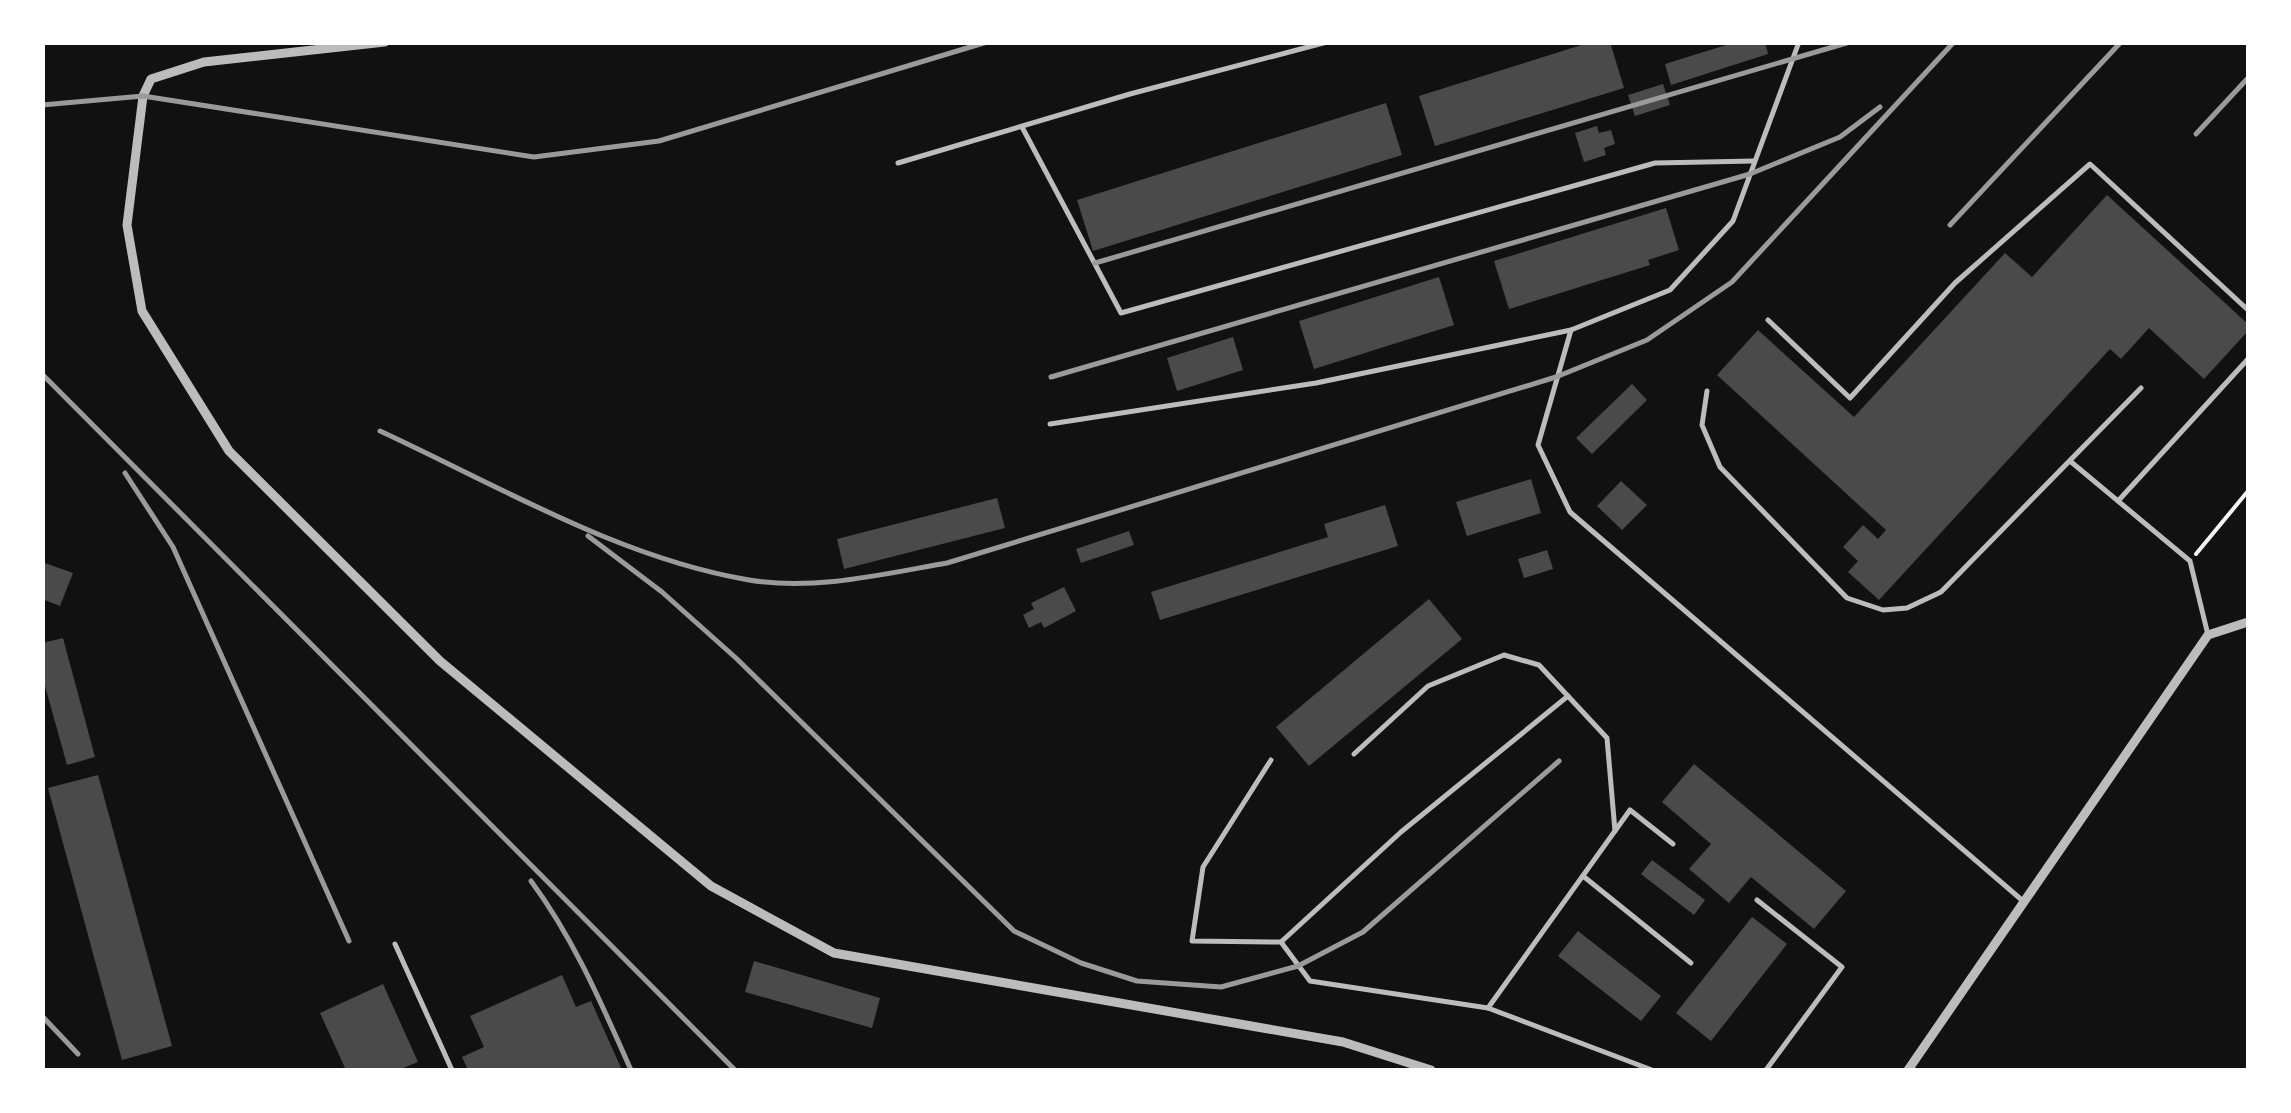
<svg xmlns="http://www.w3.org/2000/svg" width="2291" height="1113" font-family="'DM Sans',sans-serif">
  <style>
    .building { fill: #4a4a4a }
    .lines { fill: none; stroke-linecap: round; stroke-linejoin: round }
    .path { stroke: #f5f5f5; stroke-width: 4 }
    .service { stroke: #bcbcbc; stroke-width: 5 }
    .minor { stroke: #bcbcbc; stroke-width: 9 }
    .rail { stroke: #9a9a9a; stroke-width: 5 }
  </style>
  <rect width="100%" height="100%" fill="#111"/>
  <g class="building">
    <path d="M1591,42H1610L1624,88L1435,146L1419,96Z"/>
    <path d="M1736,42H1765L1768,54L1671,85L1665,64Z"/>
    <path d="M1663,84L1670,105L1635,116L1628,95Z"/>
    <path d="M1386,103L1402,155L1093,251L1077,200Z"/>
    <path d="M1597,126L1599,133L1611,130L1615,144L1604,148L1606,155L1584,162L1575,133Z"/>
    <path d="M2107,195L2248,324V331L2204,379L2149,328L2121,359L2110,349L1879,600L1848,572L1858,561L1843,547L1863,525L1878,539L1886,530L1717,375L1758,330L1854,417L2005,253L2032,277Z"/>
    <path d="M1666,208L1679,250L1648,260L1650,265L1509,309L1494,261Z"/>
    <path d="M1439,277L1454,325L1314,369L1299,321Z"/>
    <path d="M1233,337L1243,370L1177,391L1167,358Z"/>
    <path d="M1632,384L1647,400L1592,454L1576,438Z"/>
    <path d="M1531,479L1541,513L1467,536L1456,502Z"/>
    <path d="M1621,481L1647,505L1622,530L1597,506Z"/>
    <path d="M997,498L1005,528L844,569L837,539Z"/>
    <path d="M1385,505L1398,546L1160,620L1151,592L1328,537L1324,524Z"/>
    <path d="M1129,531L1134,545L1081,563L1076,549Z"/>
    <path d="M1547,550L1553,569L1524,578L1518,559Z"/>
    <path d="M42,562L73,573L60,606L42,599Z"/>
    <path d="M1064,587L1076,611L1044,628L1041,622L1029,628L1023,615L1034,609L1031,603Z"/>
    <path d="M1429,599L1462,639L1309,766L1276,727Z"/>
    <path d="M63,638L95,757L67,765L42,675V643Z"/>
    <path d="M1694,764L1846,891L1814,929L1751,877L1729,903L1689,869L1711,844L1662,802Z"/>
    <path d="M98,775L172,1046L122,1060L48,788Z"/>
    <path d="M1652,860L1705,900L1694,915L1641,874Z"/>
    <path d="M1752,917L1787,944L1711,1041L1676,1013Z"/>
    <path d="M1578,931L1661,996L1641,1021L1558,956Z"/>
    <path d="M754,961L880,998L872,1028L745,992Z"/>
    <path d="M562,975L576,1007L591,1001L622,1070H468L462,1057L484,1047L470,1016Z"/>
    <path d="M383,984L418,1062L398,1070H346L320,1013Z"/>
  </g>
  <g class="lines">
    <path class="path" d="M2196,554L2248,491"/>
    <g class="service">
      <path d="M1799,42L1733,221L1670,290L1571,330L1538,445L1570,512L2023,901"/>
      <path d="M1022,127L1121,313L1655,163L1754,161"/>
      <path d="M898,163L1130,94L1327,42"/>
      <path d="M1768,320L1850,398L1955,283L2090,164L2248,310"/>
      <path d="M1707,391L1702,425L1720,467L1847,598L1883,610L1907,608L1941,592L2141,388"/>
      <path d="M1050,424L1316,383L1571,330"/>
      <path d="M2070,461L2190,561L2208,635"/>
      <path d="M2118,501L2248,359"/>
      <path d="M1354,754L1428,686L1504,655L1539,665L1607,738L1615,831"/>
      <path d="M1271,760L1203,867L1192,941L1281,942L1401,832L1568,696"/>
      <path d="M1583,876L1691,963"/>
      <path d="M1757,900L1842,967L1766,1070"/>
      <path d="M1281,942L1310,981L1488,1008L1652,1070"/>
      <path d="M395,944L452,1070"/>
      <path d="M1488,1008L1630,810L1673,844"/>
    </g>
    <g class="minor">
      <path d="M385,42L204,62L151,79L143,96L127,225L142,311L229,451L440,661L711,886L834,953L1343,1042L1431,1070"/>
      <path d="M1908,1070L2208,635L2248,622"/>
    </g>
    <g class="rail">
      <path d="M42,105L143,96L534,157L659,141L987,42"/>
      <path d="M2196,134L2248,78"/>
      <path d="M1950,225L2121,42"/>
      <path d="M1095,263L1850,42"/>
      <path d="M42,374L735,1070"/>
      <path d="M1051,377L1750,174L1840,137L1880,107"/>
      <path d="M380,431C499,486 619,558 749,580C814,591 884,574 947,563L1556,377L1647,340L1732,282L1954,42"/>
      <path d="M125,473L173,547L349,941"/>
      <path d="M588,536L662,592L737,659L1014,931L1081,963L1137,981L1221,987L1298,966L1363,932L1559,761"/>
      <path d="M531,881C574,939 602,1005 631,1070"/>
      <path d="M42,1016L78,1054"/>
    </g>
  </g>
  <rect width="2291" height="1113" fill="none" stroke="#ffffff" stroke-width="90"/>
</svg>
